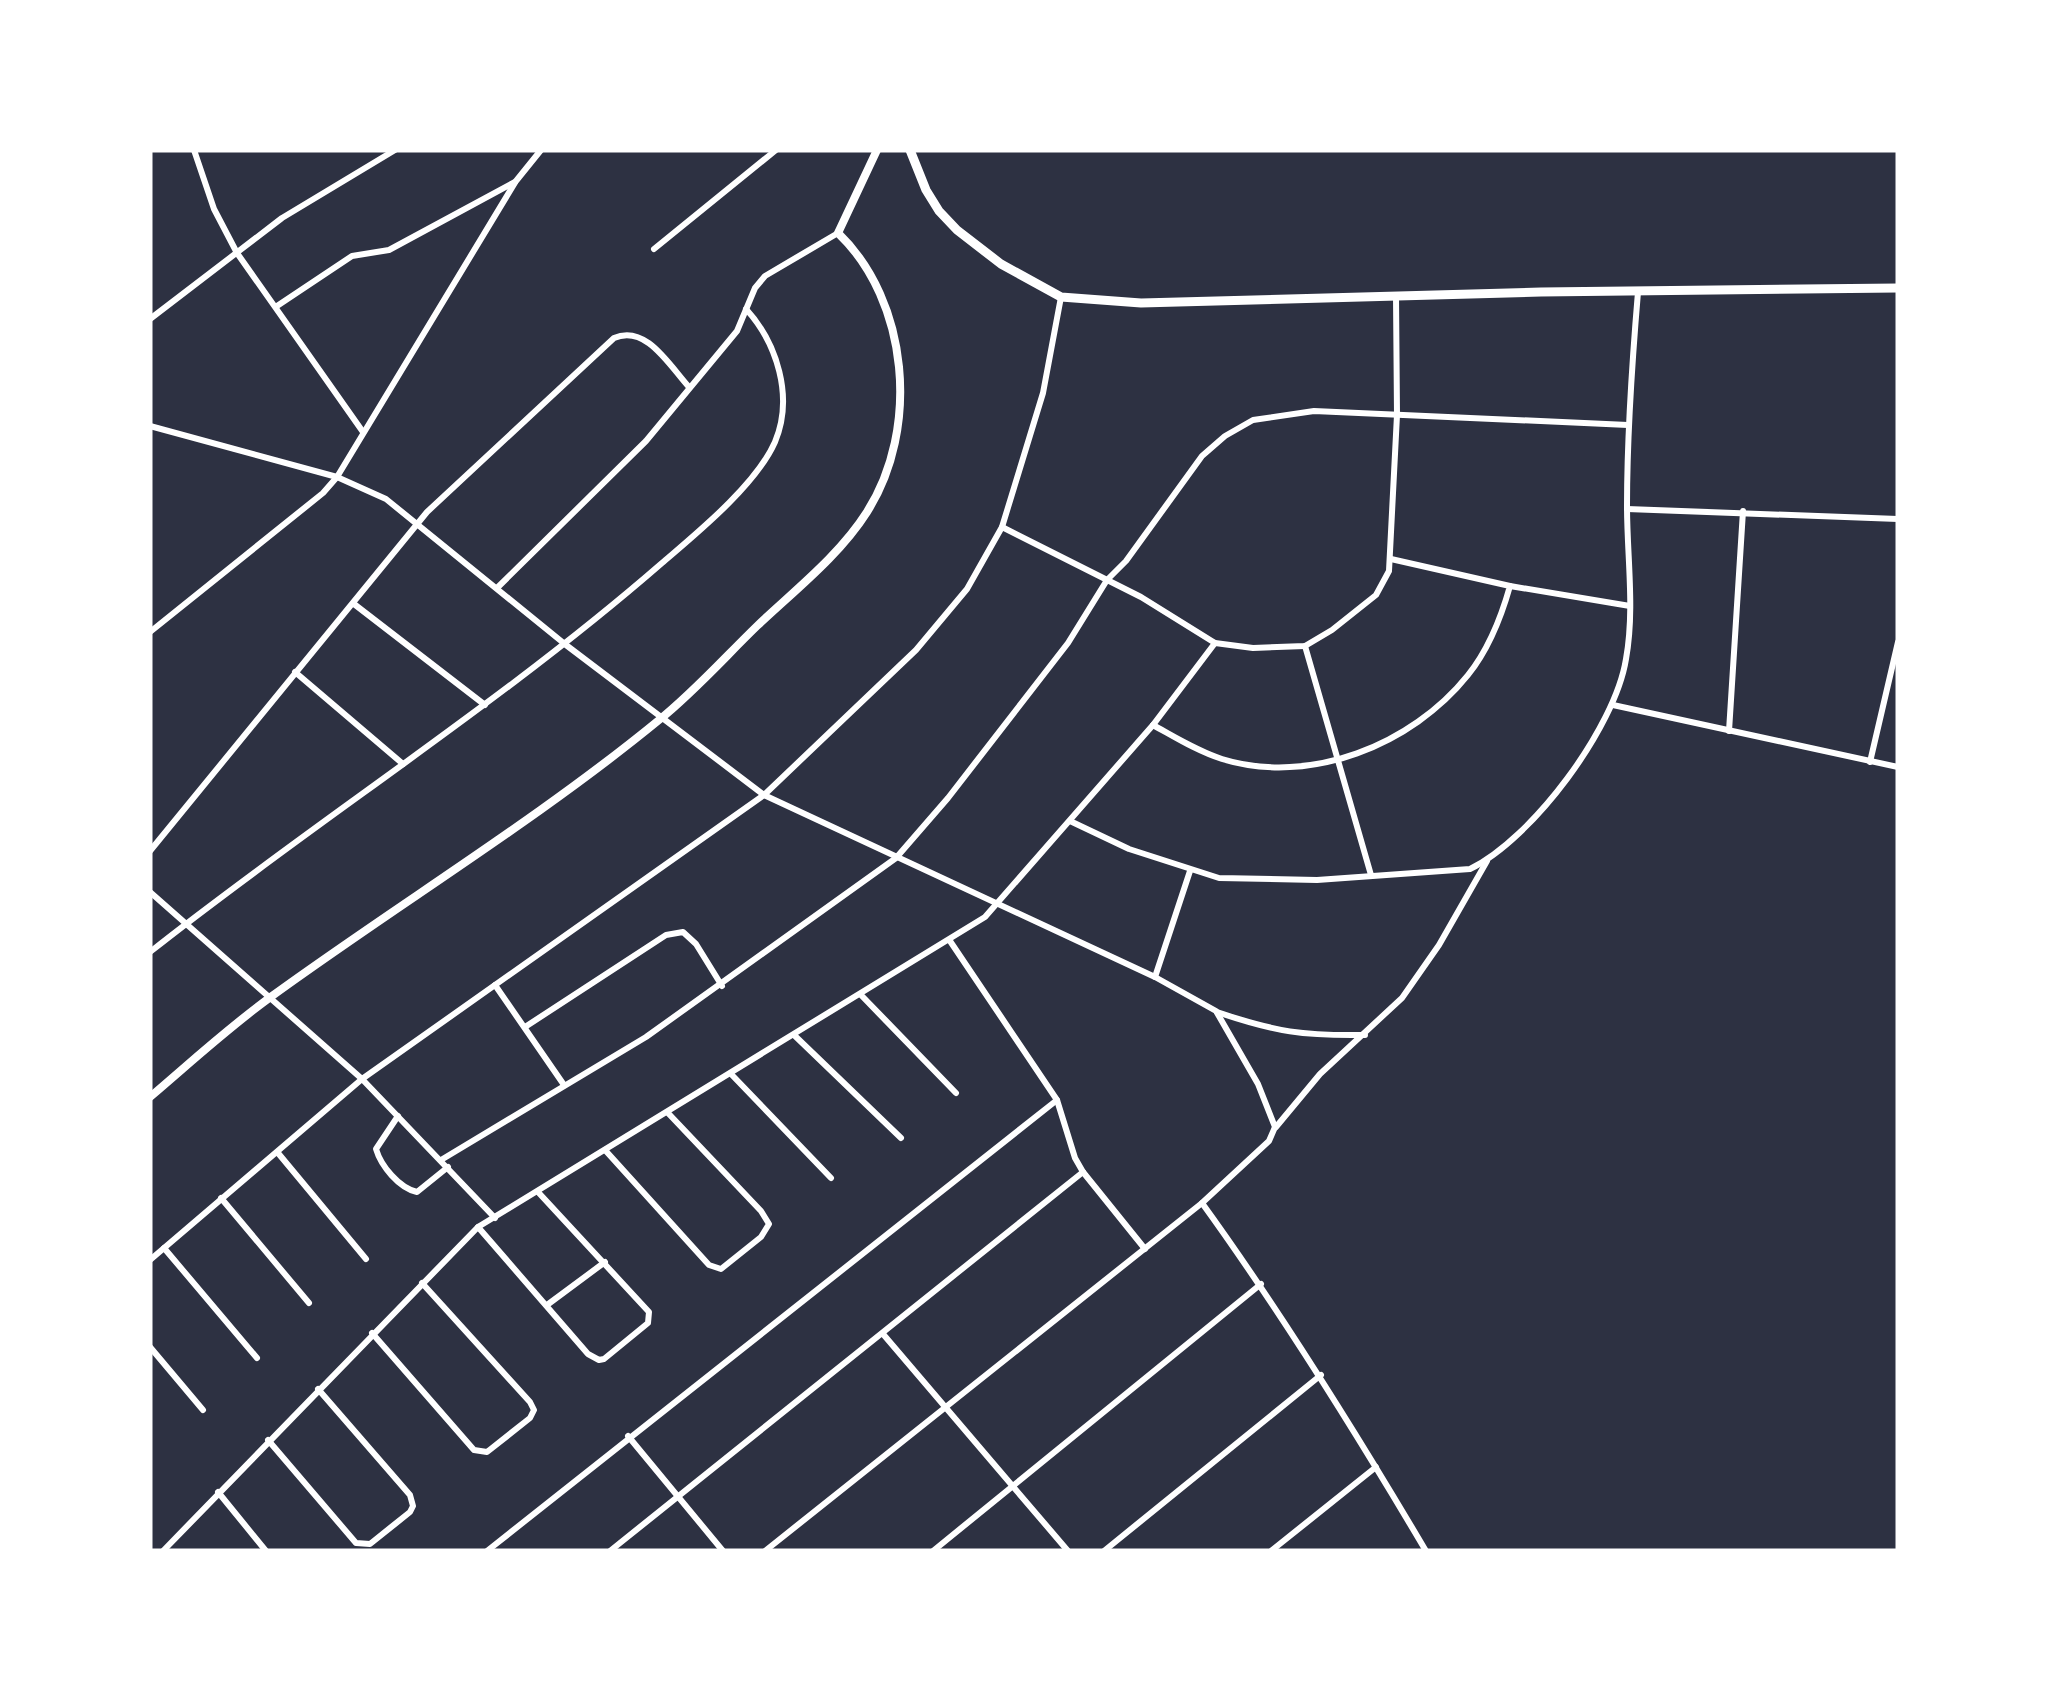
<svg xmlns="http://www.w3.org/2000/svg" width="2048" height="1701" font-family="'Golos Text',sans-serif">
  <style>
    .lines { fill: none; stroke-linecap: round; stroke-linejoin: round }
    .minor { stroke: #fff; stroke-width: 6 }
    .tertiary { stroke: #fff; stroke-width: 8 }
    .secondary { stroke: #fff; stroke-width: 9 }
  </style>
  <rect width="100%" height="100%" fill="#2d3142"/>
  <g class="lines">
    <g class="minor">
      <path d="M194,150L214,209L237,253L363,432"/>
      <path d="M654,249L776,150"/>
      <path d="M277,306L352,256L389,250L515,182"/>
      <path d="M150,319L282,218L395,150"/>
      <path d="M150,426L337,477L386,499L566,645L764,795L1155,977L1216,1011L1258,1084L1275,1127L1269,1141L1202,1203C1283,1315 1355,1431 1426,1551"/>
      <path d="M1627,509L1898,519"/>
      <path d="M1002,527L1141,597L1215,643L1253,648L1305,646L1332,630L1376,595L1389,571L1397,415L1396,296"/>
      <path d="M1510,586L1630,606"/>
      <path d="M497,588L646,441L737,331L755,288L765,276L838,233"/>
      <path d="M354,604L485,705"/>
      <path d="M150,632L323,493L337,477L516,181L541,150"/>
      <path d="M1305,646L1371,875"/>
      <path d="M295,672L403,764"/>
      <path d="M1613,705L1898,767"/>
      <path d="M1153,725C1175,737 1197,751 1222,759C1310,786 1412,745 1468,675C1489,649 1501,618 1510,586L1391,559"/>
      <path d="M1729,731L1743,511"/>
      <path d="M1870,762L1898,642"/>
      <path d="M1070,821L1129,849L1219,878L1317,880L1470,869C1532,839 1615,728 1626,659C1635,609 1627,557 1627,506C1627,434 1632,363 1638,292"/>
      <path d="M150,851L427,512L614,338C646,324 669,365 689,387"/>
      <path d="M150,892L362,1079L495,1218"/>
      <path d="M950,941L1057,1100L1075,1158L1083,1172L1145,1249"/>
      <path d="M150,952C318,819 500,704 662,563C697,533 756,485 775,442C794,397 777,343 746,309"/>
      <path d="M1155,977L1190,871"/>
      <path d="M495,985L564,1085"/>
      <path d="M861,995L956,1093"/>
      <path d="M1217,1012C1276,1032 1303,1036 1365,1035"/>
      <path d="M525,1027L666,935L683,932L696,944L722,986"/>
      <path d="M794,1035L901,1138"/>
      <path d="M732,1075L831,1178"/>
      <path d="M398,1116L376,1149C381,1166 399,1188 417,1192L448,1167"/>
      <path d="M1276,1127L1320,1074L1402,998L1439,945L1487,861"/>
      <path d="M605,1150L709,1265L721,1269L761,1237L769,1224L761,1211L668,1113"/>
      <path d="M278,1153L366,1259"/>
      <path d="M441,1160L646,1037L896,858L948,798L1068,643L1107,580L1126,561L1202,456L1225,436L1253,420L1314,411L1628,425"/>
      <path d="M221,1198L309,1303"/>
      <path d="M478,1227L588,1354L599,1360L604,1359L648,1323L649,1312L538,1192"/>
      <path d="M164,1248L257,1358"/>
      <path d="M150,1260L362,1079L764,795L916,650L967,589L1002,527L1043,393L1061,297"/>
      <path d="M547,1305L605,1262"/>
      <path d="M372,1333L474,1450L487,1452L530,1418L534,1410L530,1402L422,1283"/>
      <path d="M883,1334L1068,1551"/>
      <path d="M150,1347L203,1410"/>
      <path d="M628,1436L723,1551"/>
      <path d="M268,1440L356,1543L370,1544L410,1512L413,1506L410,1495L318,1389"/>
      <path d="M218,1492L266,1551"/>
      <path d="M163,1551L478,1227L985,917L1153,725L1215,643"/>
      <path d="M487,1551L1057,1100"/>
      <path d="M610,1551L1083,1172"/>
      <path d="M765,1551L1202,1203"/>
      <path d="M933,1551L1261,1284"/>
      <path d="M1104,1551L1321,1375"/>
      <path d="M1271,1551L1376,1467"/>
    </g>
    <path class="tertiary" d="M150,1097C190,1063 229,1027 272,996C400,903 537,820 659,720C694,692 725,657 757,626C795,590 839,556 867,512C920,429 909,301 838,233L877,150"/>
    <path class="secondary" d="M910,150L926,190L939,211L957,230L1001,264L1061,297L1141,303L1541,292L1898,288"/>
  </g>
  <rect width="2048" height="1701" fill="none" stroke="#ffffff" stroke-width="305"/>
</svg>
